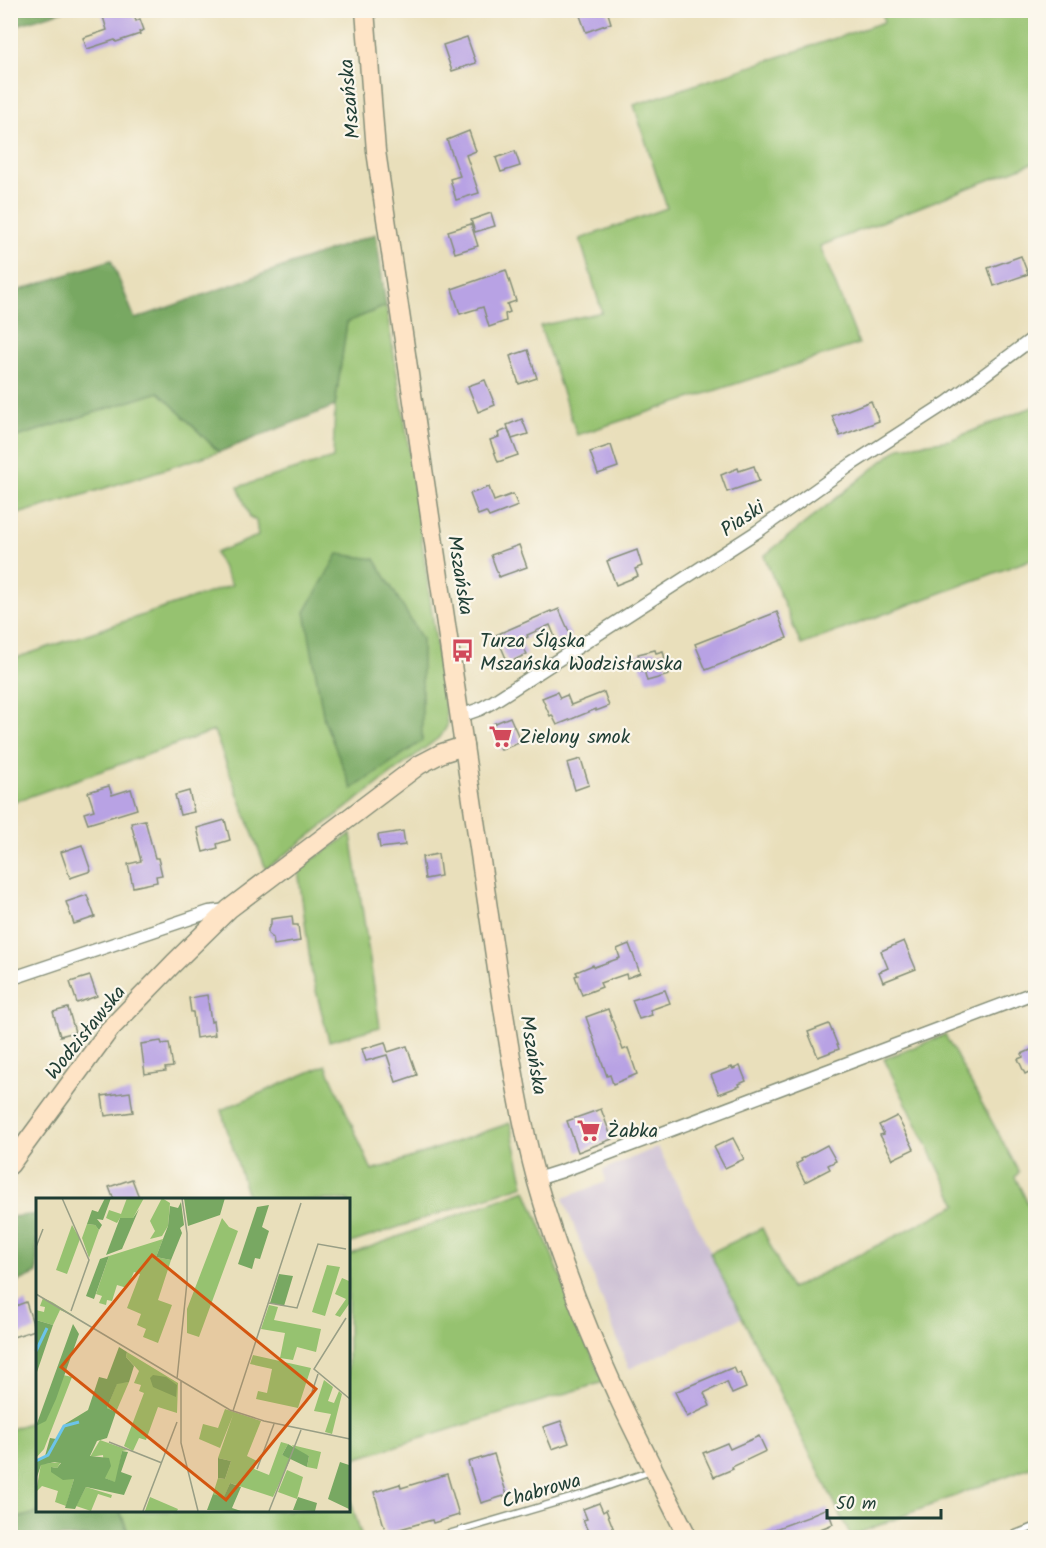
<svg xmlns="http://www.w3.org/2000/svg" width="1046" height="1548" font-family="Kalam,sans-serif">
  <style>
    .industrial { fill: #ccbfd4 }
    .green { fill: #96c270; stroke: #5a8052; stroke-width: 1.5 }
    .forest { fill: #78a862; stroke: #4c724b; stroke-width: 1.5 }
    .building { fill: #b8a2e4 }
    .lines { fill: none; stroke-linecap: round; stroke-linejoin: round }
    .lane-casing { stroke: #848e78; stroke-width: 9 }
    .street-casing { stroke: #848e78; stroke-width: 15 }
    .secondary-casing { stroke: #848e78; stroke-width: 21 }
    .lane { stroke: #fff; stroke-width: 6 }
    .street { stroke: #fff; stroke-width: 12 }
    .secondary { stroke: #fee4c6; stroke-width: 18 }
    .labels { text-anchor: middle; stroke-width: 4.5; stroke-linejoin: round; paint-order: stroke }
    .street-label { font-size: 20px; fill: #1f3d34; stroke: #fbf7ec }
    .poi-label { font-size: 20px; fill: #1f3d34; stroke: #fbf7ec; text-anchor: start }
    .inset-river { fill: none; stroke: #6cc4e9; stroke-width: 3 }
    .inset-road { fill: none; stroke: #989e85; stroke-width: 1.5 }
    .view { fill: #d45610; fill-opacity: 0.15; stroke: #d45610; stroke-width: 3 }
    .inset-edge { fill: none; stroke: #1f3d34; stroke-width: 3 }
  </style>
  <rect width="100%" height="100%" fill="#fbf7ec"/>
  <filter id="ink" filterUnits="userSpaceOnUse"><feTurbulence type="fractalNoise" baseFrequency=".0167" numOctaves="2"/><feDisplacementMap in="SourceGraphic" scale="12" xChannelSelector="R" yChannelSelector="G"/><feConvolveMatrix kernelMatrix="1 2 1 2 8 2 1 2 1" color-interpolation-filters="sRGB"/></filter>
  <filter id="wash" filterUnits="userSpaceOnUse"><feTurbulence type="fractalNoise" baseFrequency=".008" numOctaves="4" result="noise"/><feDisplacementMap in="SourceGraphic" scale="24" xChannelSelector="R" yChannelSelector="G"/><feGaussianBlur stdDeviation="1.35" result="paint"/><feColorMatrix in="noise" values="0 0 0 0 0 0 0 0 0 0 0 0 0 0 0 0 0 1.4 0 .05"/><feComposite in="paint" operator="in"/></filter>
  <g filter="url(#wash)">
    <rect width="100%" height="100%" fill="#e9dfbb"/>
    <path class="industrial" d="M658,1147L743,1317L629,1369L563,1198L606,1182L603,1170Z"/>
    <g class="green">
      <path d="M882,11H1035V162L820,246L859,344L577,435L540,326L602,312L580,239L667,208L634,105L884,22Z"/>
      <path d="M386,306L407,435L445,706L447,726L441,736L266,869L214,731L11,803L10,660L232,585L215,553L258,536L256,521L250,517L238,487L333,458L335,406L347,322Z"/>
      <path d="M159,392L219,452L83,495L11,516V439Z"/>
      <path d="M1035,406V558L801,645L764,556L900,447L950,440Z"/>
      <path d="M351,834L380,1027L329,1041L312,975L298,869Z"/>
      <path d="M945,1035L1019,1172L1015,1177L1035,1218V1465L851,1536L710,1253L762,1228L791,1289L957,1205L884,1059Z"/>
      <path d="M326,1065L372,1171L510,1123L524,1185L348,1244V1200H249L221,1110Z"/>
      <path d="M526,1190L603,1382L348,1461V1255Z"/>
      <path d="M37,1420L38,1510L44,1511L11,1520V1429Z"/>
      <path d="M348,1493L362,1537H130L120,1511L348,1510Z"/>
    </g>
    <g class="forest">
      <path d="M11,10H63V11L11,27Z"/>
      <path d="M376,234L386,306L347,322L335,406L219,452L159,392L11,439V293L111,260L135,319Z"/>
      <path d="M338,554L375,559L422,639V741L352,789L324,720L305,612Z"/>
      <path d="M37,1214V1273L11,1285V1217Z"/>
      <path d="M44,1511H120L130,1537H11V1520Z"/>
    </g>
    <g id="blocks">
      <g class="building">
        <path d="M101,10H132L136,21L140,19L144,30L139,32L140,34L116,42L115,40L87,49L83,38L107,30Z"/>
        <path d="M578,10H607L611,23L586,32Z"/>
        <path d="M467,37L476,63L452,71L443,45Z"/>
        <path d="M469,131L476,151L466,155L479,193L456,200L450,179L460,176L447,140Z"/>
        <path d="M515,151L520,166L501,172L496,158Z"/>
        <path d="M491,213L495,226L475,232L471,220Z"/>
        <path d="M471,224L478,246L455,253L448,231Z"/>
        <path d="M1021,256L1028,274L994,286L988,268Z"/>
        <path d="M506,270L516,301L507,304L510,312L505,314L506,321L489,327L483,307L460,314L452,289Z"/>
        <path d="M528,350L537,378L519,384L510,356Z"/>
        <path d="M485,380L495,405L478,412L468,386Z"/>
        <path d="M871,401L879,421L840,436L832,416Z"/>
        <path d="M522,419L528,434L512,439L507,425Z"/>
        <path d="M508,429L518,455L498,462L490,440L499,437L498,433Z"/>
        <path d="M611,445L618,467L598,474L590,452Z"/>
        <path d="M754,466L759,481L727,492L721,475L738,468L739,471Z"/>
        <path d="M489,487L494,501L513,494L518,506L489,517L486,512L478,515L470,494Z"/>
        <path d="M519,545L527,567L499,577L491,555Z"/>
        <path d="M637,550L642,566L635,569L638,576L616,585L607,561Z"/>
        <path d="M559,609L571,636L557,642L550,625L527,635L528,637L520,641L527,654L508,663L496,635L551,611L552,612Z"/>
        <path d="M777,612L787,638L706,670L695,644Z"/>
        <path d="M655,650L656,653L663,651L669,675L647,681L644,670L642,671L638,654Z"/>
        <path d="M557,692L560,698L567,695L571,705L604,692L609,706L596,711V709L557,725L552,715L550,716L542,698Z"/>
        <path d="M510,717L521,742L501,750L493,733L496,731L493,724Z"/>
        <path d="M581,759L589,785L575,790L567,763Z"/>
        <path d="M109,786L112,795L131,789L137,809L88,824L84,813L94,810L88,792Z"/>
        <path d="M189,791L194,812L180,815L175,795Z"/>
        <path d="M145,820L155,858H158L162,875L156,876L157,882L133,887L128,864L141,861L131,823Z"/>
        <path d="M225,820L230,840L217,844L218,848L203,852L197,828Z"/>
        <path d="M403,831L405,845L380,848L378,835Z"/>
        <path d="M82,845L91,871L70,878L61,852Z"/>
        <path d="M438,854L441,876L425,879L422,857Z"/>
        <path d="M87,895L95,917L74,924L66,902Z"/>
        <path d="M292,916L293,925H298L300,941L274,945L273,938L268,934V929L271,924V919Z"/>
        <path d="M904,941L916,969L883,982L879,972L888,968L881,951Z"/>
        <path d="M629,944L640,973L627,978L626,974L600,983L602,987L582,995L575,976L578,975L576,972L593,965L594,967L620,958L617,949Z"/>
        <path d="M90,976L97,996L77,1003L70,982Z"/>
        <path d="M665,990L670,1003L650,1010L652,1015L639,1019L632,1000Z"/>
        <path d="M207,995L211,1022L213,1021L215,1035L196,1038L193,1012H191L189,998Z"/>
        <path d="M68,1008L75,1032L60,1036L53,1012Z"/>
        <path d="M608,1009L623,1050L628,1048L637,1074L613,1084L610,1075L607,1076L586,1017Z"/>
        <path d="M829,1024L839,1049L818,1057L808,1032Z"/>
        <path d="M161,1041L162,1044L169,1043L173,1067L165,1068L166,1071L145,1074L141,1044Z"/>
        <path d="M385,1042L388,1052L407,1046L417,1075L396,1082L387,1055L366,1061L362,1049Z"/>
        <path d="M1035,1048V1080L1031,1071L1025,1074L1018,1059L1023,1057L1022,1054Z"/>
        <path d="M740,1066L746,1081L739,1084L740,1086L719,1094L711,1075L732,1067L733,1069Z"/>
        <path d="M130,1092L133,1112L105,1116L102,1096Z"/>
        <path d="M601,1109L612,1139L578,1152L567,1121Z"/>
        <path d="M897,1116L914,1149L893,1159L880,1135L884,1134L879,1125Z"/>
        <path d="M733,1138L744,1159L725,1168L714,1147Z"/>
        <path d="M827,1145L836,1161L828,1165L830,1169L805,1182L796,1164L802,1161L801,1159Z"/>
        <path d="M132,1179L140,1200H114L109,1187Z"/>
        <path d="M26,1302L35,1330L10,1338V1308Z"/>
        <path d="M734,1367L737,1374L740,1373L746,1388L732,1394L727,1382L704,1393L710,1406L687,1417L675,1392Z"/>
        <path d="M561,1421L569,1443L552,1449L543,1427Z"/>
        <path d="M759,1436L766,1451L732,1467L733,1469L714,1477L703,1453L727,1443L730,1449Z"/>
        <path d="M494,1454L507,1495L481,1503L468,1462Z"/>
        <path d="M447,1474L459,1515L433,1523L432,1520L386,1533L374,1492L400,1484L401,1488Z"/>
        <path d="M599,1503L603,1512L606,1510L614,1530L601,1535L600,1532L590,1536L583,1520L587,1519L583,1509Z"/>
        <path d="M827,1508L833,1524L798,1538H755V1536L811,1516L810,1515Z"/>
      </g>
    </g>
  </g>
  <g filter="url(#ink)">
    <use href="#blocks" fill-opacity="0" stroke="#848e78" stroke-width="1.5"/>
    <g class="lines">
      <defs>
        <g id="lane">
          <path d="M1008,1537L1036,1526"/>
          <path d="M435,1538L588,1493L651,1471"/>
        </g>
        <g id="street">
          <path d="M460,716L480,709L491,703L758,531L852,464L948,402L1036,336"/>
          <path d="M10,979L209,912L228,910"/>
          <path d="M537,1179L562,1171L1036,992"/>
        </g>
        <g id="secondary">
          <path d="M365,10L376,151L498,976C509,1045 519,1115 537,1182C558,1256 587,1329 619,1399C641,1446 665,1491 688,1538"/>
          <path d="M10,1165L110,1029L174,963L229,909L419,765L442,753L464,746"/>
        </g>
      </defs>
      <use href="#lane" class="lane-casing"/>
      <use href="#street" class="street-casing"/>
      <use href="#secondary" class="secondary-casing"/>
      <use href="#lane" class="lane"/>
      <use href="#street" class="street"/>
      <use href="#secondary" class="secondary"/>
    </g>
  </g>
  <defs>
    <symbol id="bus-bare" viewBox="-9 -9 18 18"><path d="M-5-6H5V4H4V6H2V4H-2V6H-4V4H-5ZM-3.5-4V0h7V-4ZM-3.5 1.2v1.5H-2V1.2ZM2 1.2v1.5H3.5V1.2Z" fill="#d1495b" stroke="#fbf7ec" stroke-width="2.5" paint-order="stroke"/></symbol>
    <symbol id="supermarket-bare" viewBox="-9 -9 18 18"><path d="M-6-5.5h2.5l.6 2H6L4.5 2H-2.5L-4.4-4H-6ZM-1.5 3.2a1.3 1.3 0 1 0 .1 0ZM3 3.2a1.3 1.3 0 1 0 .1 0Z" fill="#d1495b" stroke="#fbf7ec" stroke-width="2.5" paint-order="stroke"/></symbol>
  </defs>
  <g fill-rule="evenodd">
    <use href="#bus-bare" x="446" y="634" width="33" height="33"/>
    <use href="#supermarket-bare" x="484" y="720" width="33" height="33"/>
    <use href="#supermarket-bare" x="572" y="1114" width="33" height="33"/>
  </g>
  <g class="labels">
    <g class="street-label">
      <text transform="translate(349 99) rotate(-95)" y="7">Mszańska</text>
      <text transform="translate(742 518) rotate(-34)" y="7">Piaski</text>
      <text transform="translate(461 575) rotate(81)" y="7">Mszańska</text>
      <text transform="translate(85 1032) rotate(-51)" y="7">Wodzisławska</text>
      <text transform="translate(534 1055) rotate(80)" y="7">Mszańska</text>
      <text transform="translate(541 1490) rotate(-16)" y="7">Chabrowa</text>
    </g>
    <g class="poi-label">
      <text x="480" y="647">Turza Śląska<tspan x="480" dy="23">Mszańska Wodzisławska</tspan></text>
      <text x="519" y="743">Zielony smok</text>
      <text x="607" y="1137">Żabka</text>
    </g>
  </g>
  <g transform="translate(36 1198)">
    <rect width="314" height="314" fill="#e9dfbb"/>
    <path d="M91,0H108L97,20H84L81,25L70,20L73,12L85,16ZM126,0L134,5L132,28L126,38L114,41L119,33L114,23ZM186,20L193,29L202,33L163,139L151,135V111ZM51,26L59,27L63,32L53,60L46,40ZM36,27L44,41L31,76L20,72ZM127,41L120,59L135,62L122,102L136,107L122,145L107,139L110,131L101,127L105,116L91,110L104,76L98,74L91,90L81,87L76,103L71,102L70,107L63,105L66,98L60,96L73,58ZM291,67L304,69L289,118L276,114ZM306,80L313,83V106L304,119L299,117L310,101L299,96ZM7,100L16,104L40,119L24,112L17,127L0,122V112L8,114L9,109L4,108ZM233,107L242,109L238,122L285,131L280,154L261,149L257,162L244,160L249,135L225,131ZM91,154L142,185L141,215L122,209L110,242L103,240L97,253L88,248L108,195L103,193L105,187L98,185L103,173L90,159ZM217,157L275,170L262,210L220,201L222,193L231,195L236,171L214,166ZM27,177L36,179L8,251L0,260V227L19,201ZM288,182L297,189L292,203L298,205L303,193L306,196L296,236L289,234L295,216L278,213ZM93,184L80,214L71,210L81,185ZM189,211L225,223L211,258L221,263L218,271L233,277L245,244L252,246L246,257L255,260L237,299L194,285L188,300L177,296L182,280L189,281L195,263L182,260L197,217L184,250L163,241L167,226L182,230ZM64,242L92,252L86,253L80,285L69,280L67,257L54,259ZM256,247L285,254L281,271L271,269L273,258L261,254ZM25,264L21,270L15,269L38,281L30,308L19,304L22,293L6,288L0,294L5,266ZM251,272L267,279L261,301L242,294ZM50,289L76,297L75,300L62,296L55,313L40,308ZM114,299L142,311L141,313H109Z" fill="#96c270"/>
    <path d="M69,0H75L67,22L61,21L66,27L63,32L59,27L51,26L56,12L62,14ZM148,0H189L184,17L152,28ZM145,4L148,27L144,30L146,35L135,62L120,59L132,28L134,8L142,10ZM233,7L226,29L233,33L224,61L219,60L216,71L202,66L221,9ZM103,11L86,51L70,57L84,20H97ZM73,58L58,101L50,98L64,61ZM243,76L257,78L248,108L234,105ZM0,122L17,127L1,174L0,173ZM37,126L43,136L20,201L10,223L0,228ZM83,149L91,154L90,159L98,168L93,184L81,186L71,210L80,214L71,240L61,243L54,258L73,260L75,268L69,280L79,284L86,253L92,254L85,274L96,278L88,297L50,289L39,311L29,310L38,281L27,282L15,274V269L21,270L25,265L19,264L5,267L0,282V262L9,258L14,240L20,241L29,226L52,212L63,179L71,181ZM117,177L130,179L141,187L140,199L117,189L114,180ZM252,246L273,258L271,269L246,257ZM182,260L195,263L189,281L182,280ZM304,264L313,267V311L292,301ZM194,285L205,289L196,310L205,313L171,312L177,296L188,299ZM262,299L281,305L279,313L257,312Z" fill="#78a862"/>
    <path class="inset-river" d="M0,153L11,130M0,263L12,257L28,228L43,224"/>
    <path class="inset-road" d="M26,0L53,62L35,113M0,49L7,31M0,96L194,212L228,223L314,241M233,105L261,110L282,46L310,51M310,120L278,171L314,201M141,181L151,84V35L146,0M145,183V245L162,313M276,194L282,176M197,213L265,5M73,244L126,265M221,271L238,226M107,313L141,224M233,313L265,232"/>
    <path class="view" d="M116,57L280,191L190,302L25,169Z"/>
    <rect width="314" height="314" class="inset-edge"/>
  </g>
  <rect width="1046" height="1548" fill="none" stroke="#fbf7ec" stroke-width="36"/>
  <path d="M827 1509v9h114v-9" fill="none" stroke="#1f3d34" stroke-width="3"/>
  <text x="836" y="1509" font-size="18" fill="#1f3d34" stroke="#fbf7ec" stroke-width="4.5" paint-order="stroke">50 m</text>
</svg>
